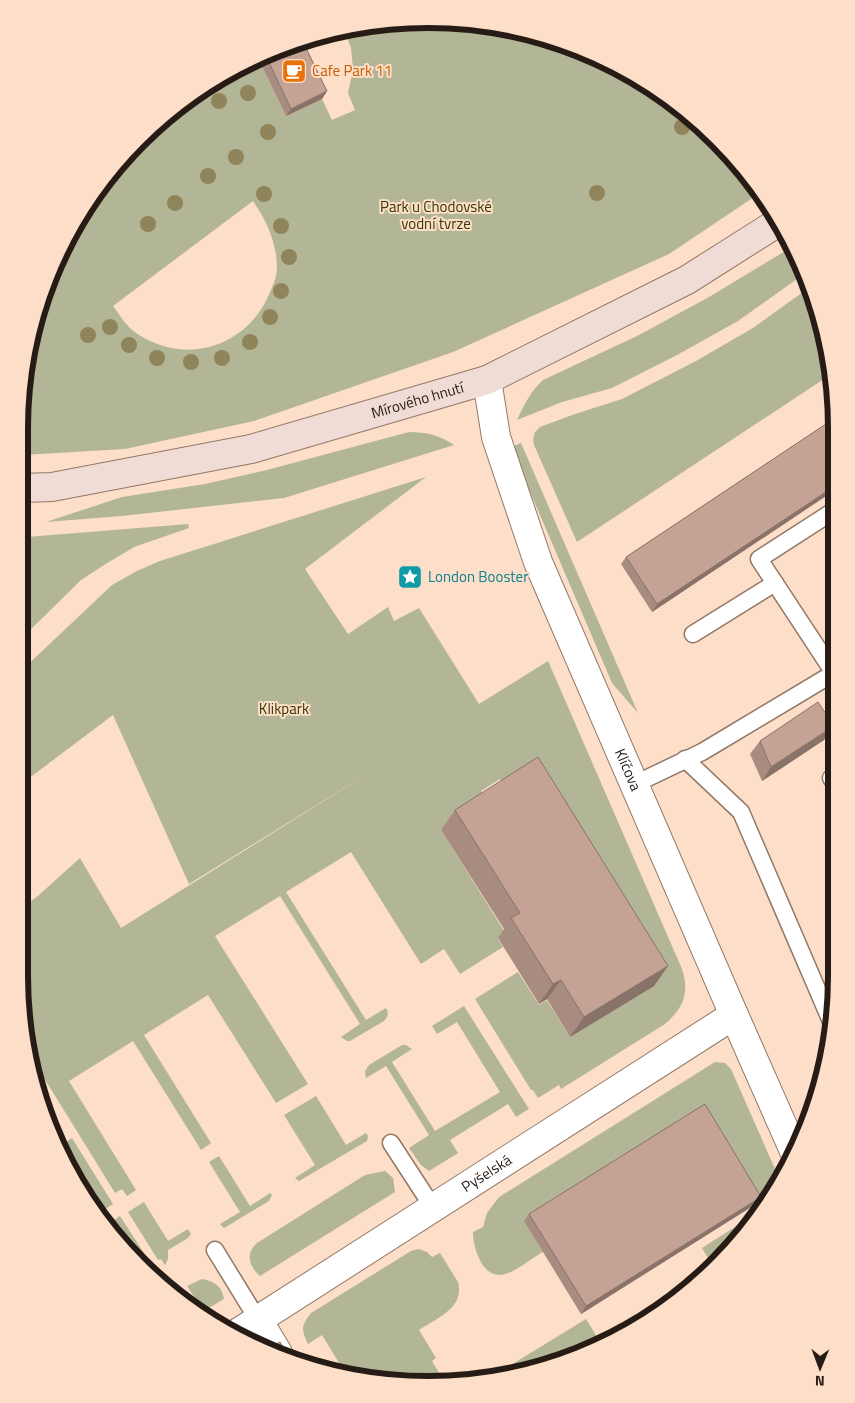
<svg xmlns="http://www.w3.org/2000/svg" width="855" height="1403" font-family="'Titillium Web',sans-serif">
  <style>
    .green { fill: #b3b696; fill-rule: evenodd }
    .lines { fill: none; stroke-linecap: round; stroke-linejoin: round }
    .service-casing { stroke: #937866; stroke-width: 19 }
    .minor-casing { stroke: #937866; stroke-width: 30 }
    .tertiary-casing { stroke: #937866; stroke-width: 30 }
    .secondary-casing { stroke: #937866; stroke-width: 30 }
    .service { stroke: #fff; stroke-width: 16 }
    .minor { stroke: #fff; stroke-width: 28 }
    .tertiary { stroke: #fff; stroke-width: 28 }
    .secondary { stroke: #f0dbd6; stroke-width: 28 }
    .tree { fill: #90845a }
    .wall { fill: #a98c80 }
    .shaded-wall { fill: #897268 }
    .building { fill: #c4a395; stroke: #897268 }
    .labels { text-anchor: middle; stroke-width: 4; stroke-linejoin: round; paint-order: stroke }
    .food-label { font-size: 15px; fill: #c56008; stroke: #fcdec9; text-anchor: start }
    .park-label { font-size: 15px; fill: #383a00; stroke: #fcdec9 }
    .street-label { font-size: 15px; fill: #271c15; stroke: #fcdec9 }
    .culture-label { font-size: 15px; fill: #0d838f; stroke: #fcdec9; text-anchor: start }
    .rim { fill: none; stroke: #271c15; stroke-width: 6 }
  </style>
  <rect width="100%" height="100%" fill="#fcdec9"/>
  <g class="green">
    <path d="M454,20L533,33L608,61L676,103L735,158L760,193L669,254L453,352L254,421L125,449L22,455V374L50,271L103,179L158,120L223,74L258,58L286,116L322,99L332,120L355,110L348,93L353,70L351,48L344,29L374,22ZM253,201C267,221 277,244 277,268C277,279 270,292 266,301C239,352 178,365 132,330C125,324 119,314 113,306Z"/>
    <path d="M792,247L804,274L738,321L677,355L612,388L562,402L517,420C524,405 530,392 543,380L637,336L709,297Z"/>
    <path d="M810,287L815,296L830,375L577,542L534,445L533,439L535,432L540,427L575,414L622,399L696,361L753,328Z"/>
    <path d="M409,432C427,432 439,435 454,445L284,498L122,516L46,522L122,497L205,484L267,470Z"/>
    <path d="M521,443L638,713L612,683L519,466L514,446Z"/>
    <path d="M426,477L305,569L348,634L388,607L394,621L419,608L479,704L548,661L682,969C690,994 683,1008 665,1024L561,1089L559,1085L538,1098L533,1090H531L475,999L518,972L539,1005L547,1000L570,1037L506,788L500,779L481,791L488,801L441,830L506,934L498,939L503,947L460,974L444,949L421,964L351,852L286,892L366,1020L386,1008C389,1013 388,1017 384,1021L350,1041H347L341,1037L360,1024L280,896L215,936L308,1084L276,1103L208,995L144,1035L211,1143L201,1150L133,1041L69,1081L136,1190L127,1196L122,1189L115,1193L33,1060L19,975V910L39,895L80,858L121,928L375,769L189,884L113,715L20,785L21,671L112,585L137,571L160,561Z"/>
    <path d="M188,524L189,528L134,547L104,565L81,580L21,639V548L28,547L27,537Z"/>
    <path d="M464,1006L529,1109L516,1117L508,1104L450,1140L458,1153L429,1171L421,1165L409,1148L429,1135L386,1066L366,1078L365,1071L369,1065L402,1045H406L412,1049L392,1062L435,1131L500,1092L457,1022L437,1034L432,1026Z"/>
    <path d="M715,1062L725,1063L731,1069L779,1178L768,1197L756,1204L750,1193L525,1221L543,1252C532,1258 517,1271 505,1274C483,1281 473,1248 473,1232L483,1227L487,1213L499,1197Z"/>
    <path d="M38,1095L59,1130L54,1133L40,1107Z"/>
    <path d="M316,1096L346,1145L366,1133L368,1136L367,1141L299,1181L295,1178L315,1165L284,1115Z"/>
    <path d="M72,1138L113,1204L98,1214L61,1145Z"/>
    <path d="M219,1156L250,1206L270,1193L272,1195L269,1201L224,1228L220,1224L240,1212L209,1162Z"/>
    <path d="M385,1171L393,1178L395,1192L260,1276C249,1267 245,1253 257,1243L365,1175Z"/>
    <path d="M144,1202L168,1241L188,1229L191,1234L188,1238L168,1250V1259L165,1265L161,1259L158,1260L128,1212Z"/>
    <path d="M120,1216L151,1264L148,1266L152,1273L105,1226Z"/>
    <path d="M746,1220L750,1226L711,1263L702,1248Z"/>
    <path d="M419,1249L427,1252L432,1257L440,1253L458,1282C465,1308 437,1318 419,1330L436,1358L432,1361L444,1381L427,1384L344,1371L322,1335L308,1344C301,1329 301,1326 311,1313L411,1251Z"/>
    <path d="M202,1279C214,1281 222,1286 224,1299L202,1312L189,1305L197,1301L187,1286Z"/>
    <path d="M586,1319L600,1342L559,1363L498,1373Z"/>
  </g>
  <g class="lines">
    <defs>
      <g id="service">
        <path d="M693,634L775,583"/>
        <path d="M834,673L759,559L835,510"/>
        <path d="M685,759L741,812L833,1026"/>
        <path d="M831,778L834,782"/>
        <path d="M635,784L702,752L834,673"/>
        <path d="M391,1143L432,1206"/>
        <path d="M215,1250L258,1320"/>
      </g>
      <g id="minor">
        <path d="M258,1320L278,1353"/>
        <path id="s1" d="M239,1332L734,1015"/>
      </g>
      <g id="tertiary">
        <path id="s2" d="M487,380L496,437L538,562L734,1015L794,1151"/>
      </g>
      <g id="secondary">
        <path id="s3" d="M22,488L52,487L251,449L487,380L687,280L780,221"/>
      </g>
    </defs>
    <use href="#service" class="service-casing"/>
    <use href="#minor" class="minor-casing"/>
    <use href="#tertiary" class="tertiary-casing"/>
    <use href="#secondary" class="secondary-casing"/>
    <use href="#service" class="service"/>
    <use href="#minor" class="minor"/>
    <use href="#tertiary" class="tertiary"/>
    <use href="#secondary" class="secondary"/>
  </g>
  <g class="tree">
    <circle cx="248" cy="93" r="8"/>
    <circle cx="219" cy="101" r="8"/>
    <circle cx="682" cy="127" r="8"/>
    <circle cx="268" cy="132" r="8"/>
    <circle cx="236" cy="157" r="8"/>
    <circle cx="208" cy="176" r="8"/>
    <circle cx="597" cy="193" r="8"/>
    <circle cx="264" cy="194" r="8"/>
    <circle cx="175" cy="203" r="8"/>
    <circle cx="148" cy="224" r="8"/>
    <circle cx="281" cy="226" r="8"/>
    <circle cx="289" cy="257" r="8"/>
    <circle cx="281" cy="291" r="8"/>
    <circle cx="270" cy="317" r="8"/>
    <circle cx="110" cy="327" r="8"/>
    <circle cx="88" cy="335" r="8"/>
    <circle cx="250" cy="342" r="8"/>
    <circle cx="129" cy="345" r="8"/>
    <circle cx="157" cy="358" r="8"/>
    <circle cx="222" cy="358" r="8"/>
    <circle cx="191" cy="362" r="8"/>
  </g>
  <g class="wall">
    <path d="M296,41L299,47L327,91L322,99L286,116L258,58Z"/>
    <path d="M835,418V490L652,612L621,564L626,557Z"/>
    <path d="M824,740L762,781L750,754L760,741Z"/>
    <path d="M455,810L668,966L654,986L570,1037L547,999L539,1004L498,938L504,929L441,830Z"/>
    <path d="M756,1204L581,1314L524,1221L529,1214Z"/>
  </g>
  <g class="shaded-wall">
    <path d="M327,91L322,99L286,116L291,109Z"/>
    <path d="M835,486V490L652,612L657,604Z"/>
    <path d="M834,726L824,740L762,781L771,767Z"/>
    <path d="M668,966L654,986L570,1037L584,1017Z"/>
    <path d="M561,980L547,999L539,1004L553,984Z"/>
    <path d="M761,1197L756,1204L581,1314L586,1306Z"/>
  </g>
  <g class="building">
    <path d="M296,41L299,47L304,44L327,91L291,109L265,54Z"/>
    <path d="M835,418V486L657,604L626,557Z"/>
    <path d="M818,702L834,726L771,767L760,741Z"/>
    <path d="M538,757L668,966L584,1017L561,980L553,984L511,918L520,913L455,810Z"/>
    <path d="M705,1104L761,1197L586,1306L529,1214Z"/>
    <path d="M280,1342L291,1360L269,1348Z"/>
  </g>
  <defs>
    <symbol id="cafe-square" viewBox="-11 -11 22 22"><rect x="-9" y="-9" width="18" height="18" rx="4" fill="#e8710a" stroke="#fcdec9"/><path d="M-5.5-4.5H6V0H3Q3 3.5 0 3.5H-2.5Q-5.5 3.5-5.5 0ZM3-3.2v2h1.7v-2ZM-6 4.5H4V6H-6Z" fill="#fff"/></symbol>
    <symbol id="sight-square" viewBox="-11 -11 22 22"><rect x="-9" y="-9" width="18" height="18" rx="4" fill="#0f9aa8" stroke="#fcdec9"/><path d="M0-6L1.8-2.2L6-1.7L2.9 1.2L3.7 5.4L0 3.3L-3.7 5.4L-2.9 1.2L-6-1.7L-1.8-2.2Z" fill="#fff"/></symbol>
  </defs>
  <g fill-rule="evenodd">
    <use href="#cafe-square" x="280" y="57" width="28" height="28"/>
    <use href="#sight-square" x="396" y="563" width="28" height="28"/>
  </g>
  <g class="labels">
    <g class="food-label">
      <text x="312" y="76">Cafe Park 11</text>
    </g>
    <g class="park-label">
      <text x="436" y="212">Park u Chodovské<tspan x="436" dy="17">vodní tvrze</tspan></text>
      <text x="284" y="714">Klikpark</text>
    </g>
    <g class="street-label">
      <text dy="5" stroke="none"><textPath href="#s3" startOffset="406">Mírového hnutí</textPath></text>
      <text dy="5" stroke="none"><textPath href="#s2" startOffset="416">Klíčova</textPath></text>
      <text dy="5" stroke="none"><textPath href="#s1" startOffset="294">Pyšelská</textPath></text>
    </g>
    <g class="culture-label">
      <text x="428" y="582">London Booster</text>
    </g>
  </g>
  <path d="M0 0H855V1403H0ZM428 28H428A400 400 0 0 1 828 428V976A400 400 0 0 1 428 1376H428A400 400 0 0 1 28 976V428A400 400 0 0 1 428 28Z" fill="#fcdec9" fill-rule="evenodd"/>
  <path class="rim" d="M428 28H428A400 400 0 0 1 828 428V976A400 400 0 0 1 428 1376H428A400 400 0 0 1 28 976V428A400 400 0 0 1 428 28Z"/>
  <g transform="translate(820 1368) rotate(181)" stroke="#fcdec9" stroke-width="4" paint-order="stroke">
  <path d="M0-4L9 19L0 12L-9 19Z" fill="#271c15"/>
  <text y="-8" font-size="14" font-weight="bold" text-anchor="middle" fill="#271c15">N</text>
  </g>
</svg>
